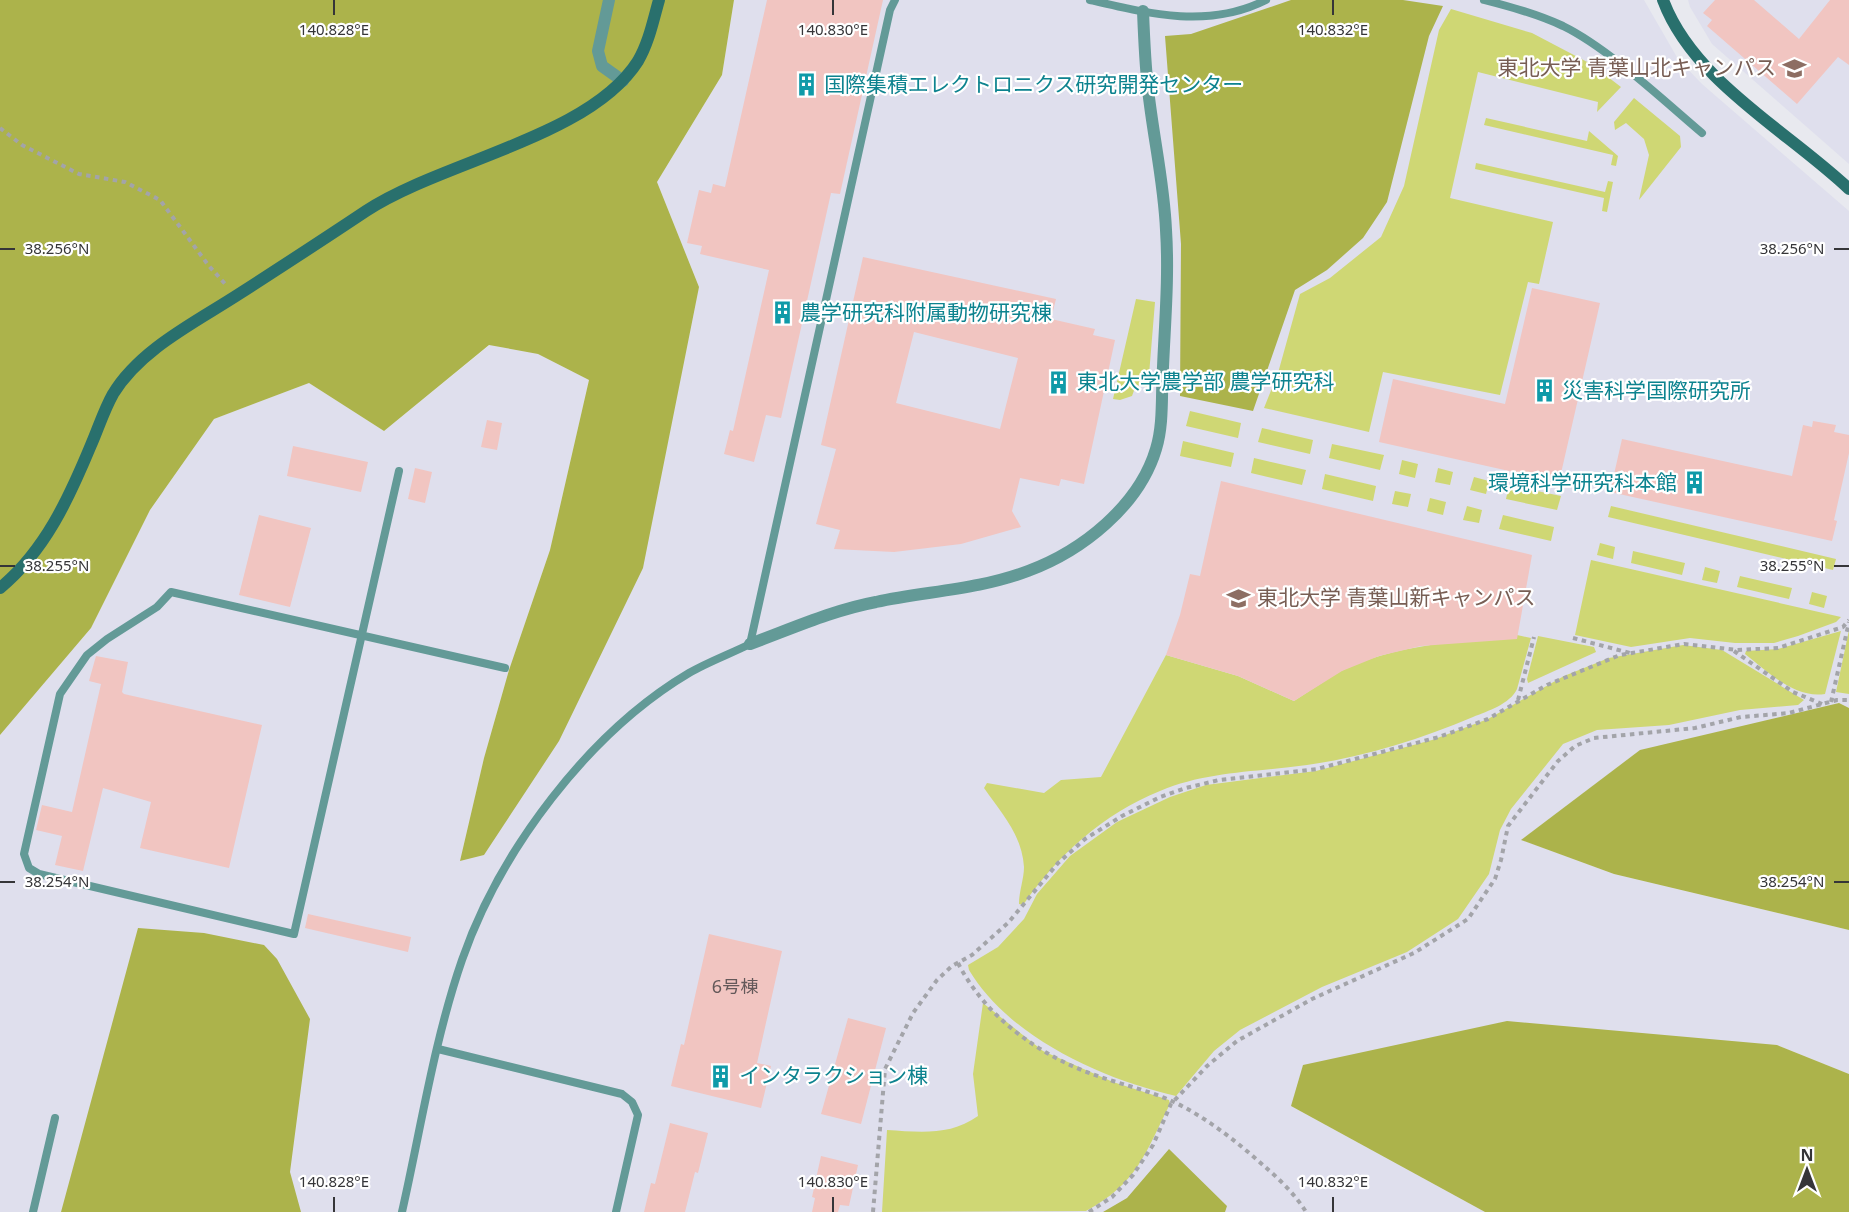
<svg xmlns="http://www.w3.org/2000/svg" width="1849" height="1212" font-family="'Noto Sans','Noto Sans JP',sans-serif">
  <style>
    .built { fill: #dfdfed }
    .green { fill: #cfd774 }
    .forest { fill: #acb34b }
    .building { fill: #f1c5c1; fill-rule: evenodd }
    .lines { fill: none; stroke-linecap: round; stroke-linejoin: round }
    .path { stroke: #a3a4a9; stroke-width: 4; stroke-dasharray: 4.5 4.5; stroke-linecap: butt }
    .lane { stroke: #639a97; stroke-width: 8 }
    .street { stroke: #639a97; stroke-width: 12 }
    .secondary { stroke: #29706d; stroke-width: 12 }
    .ticks { fill: none; stroke: #353538; stroke-width: 2 }
    .labels { text-anchor: middle; stroke-width: 4.5; stroke-linejoin: round; paint-order: stroke }
    .number-label { font-size: 18px; fill: #64595a }
    .education-label { font-size: 21px; fill: #785e54; stroke: #fff; text-anchor: end }
    .culture-label { font-size: 21px; fill: #0d838f; stroke: #fff; text-anchor: start }
    .ticks-label { font-size: 15px; text-anchor: middle; fill: #353538; stroke: #fff; stroke-width: 4.5; stroke-linejoin: round; paint-order: stroke }
  </style>
  <rect width="100%" height="100%" fill="#e8e9ef"/>
  <g class="built">
    <path d="M734,0H1644L1678,59L1702,84L1849,211V708L1838,703L1522,840L1614,874L1849,930V1074L1777,1045L1291,1106L1485,1212H0V735L91,628L150,510L214,419L309,383L384,431L490,345L538,354L589,380L550,550L509,670L484,758L460,861L484,855L699,287L657,182L722,75Z"/>
    <path d="M1688,0H1849V164L1712,44L1690,7Z"/>
  </g>
  <g class="green">
    <path d="M1451,9L1532,33L1591,64L1621,87L1597,112L1598,102L1478,72L1450,198L1553,222L1539,284L1528,282L1500,395L1383,372L1369,432L1264,408L1278,373L1300,294L1330,278L1381,237L1404,186L1439,30Z"/>
    <path d="M1634,98L1680,136L1681,147L1639,200L1649,155L1644,139L1626,123L1615,130L1614,122Z"/>
    <path d="M1486,118L1587,141L1589,131L1618,156L1616,166L1611,165L1613,155L1484,125Z"/>
    <path d="M1476,163L1605,192L1608,181L1613,182L1607,212L1602,211L1604,198L1475,169Z"/>
    <path d="M1136,299L1155,302L1148,387L1136,385L1132,396L1120,400L1113,399Z"/>
    <path d="M1190,411L1241,423L1238,438L1186,426Z"/>
    <path d="M1262,428L1313,440L1310,454L1258,442Z"/>
    <path d="M1183,441L1234,453L1231,467L1180,456Z"/>
    <path d="M1332,444L1384,455L1380,470L1329,458Z"/>
    <path d="M1254,458L1306,470L1302,485L1251,473Z"/>
    <path d="M1402,460L1418,464L1415,478L1399,474Z"/>
    <path d="M1438,468L1453,472L1450,485L1435,482Z"/>
    <path d="M1325,474L1376,486L1373,501L1322,489Z"/>
    <path d="M1474,477L1489,481L1486,494L1470,490Z"/>
    <path d="M1509,485L1561,496L1557,510L1506,499Z"/>
    <path d="M1395,491L1411,494L1408,507L1392,504Z"/>
    <path d="M1430,498L1446,502L1443,515L1427,511Z"/>
    <path d="M1467,506L1482,510L1479,523L1463,520Z"/>
    <path d="M1611,506L1836,559L1833,570L1608,517Z"/>
    <path d="M1503,515L1554,527L1551,541L1499,529Z"/>
    <path d="M1600,543L1615,547L1613,559L1597,555Z"/>
    <path d="M1633,551L1685,563L1682,575L1631,563Z"/>
    <path d="M1591,560L1841,617L1836,622L1798,636L1774,643H1735L1690,638L1631,647L1575,635Z"/>
    <path d="M1705,567L1720,571L1717,583L1702,580Z"/>
    <path d="M1740,576L1792,588L1789,599L1737,587Z"/>
    <path d="M1812,592L1827,596L1824,608L1809,604Z"/>
    <path d="M1849,630V694L1836,692Z"/>
    <path d="M1841,631L1825,694C1794,699 1767,671 1745,654L1746,651L1778,649Z"/>
    <path d="M1517,635L1531,638L1517,689C1510,704 1488,711 1473,717C1421,739 1364,757 1307,765C1258,772 1207,771 1160,791C1103,814 1058,855 1023,905L1019,904C1019,891 1024,879 1024,867C1022,835 1002,814 984,788L987,783L1044,793L1061,780L1101,777L1166,655L1238,676L1294,701C1310,691 1325,680 1341,671C1395,644 1459,642 1517,635Z"/>
    <path d="M1538,636L1594,647L1596,652L1528,683L1527,679Z"/>
    <path d="M1683,645L1722,650L1804,700L1798,705L1740,710L1669,725L1597,730L1563,744L1511,809L1500,830L1489,874L1458,919L1407,952L1322,987L1240,1030L1214,1051L1176,1096C1101,1079 1009,1037 969,970L968,965L998,947L1024,919L1037,894L1070,856L1117,822L1170,797L1206,785L1316,771L1432,740L1488,719L1564,676L1609,658Z"/>
    <path d="M983,1003L1043,1051L1113,1082L1169,1100L1170,1104C1145,1153 1138,1183 1086,1211L882,1212L887,1130C920,1132 950,1136 978,1116L973,1074Z"/>
  </g>
  <g class="forest">
    <path d="M0,0H734L722,75L657,182L699,287L643,568L559,741L484,855L460,861L484,758L509,670L550,550L589,380L538,354L489,345L384,431L309,383L214,419L150,510L91,628L0,735Z"/>
    <path d="M1291,0H1403L1443,6L1429,36L1387,202L1363,238L1327,270L1295,290L1253,411L1180,396L1181,244L1165,36L1191,34Z"/>
    <path d="M1839,703L1849,708V930L1614,874L1521,840L1640,750Z"/>
    <path d="M138,928L204,933L264,945L277,959L310,1019L290,1172L301,1212H61Z"/>
    <path d="M1507,1021L1777,1045L1849,1074V1212H1485L1291,1106L1303,1065Z"/>
    <path d="M1169,1149L1227,1206L1225,1212H1103L1127,1198Z"/>
  </g>
  <g class="building">
    <path d="M767,0H883L840,194L831,193L781,418L766,415L754,462L724,454L730,430L733,431L769,270L700,254L702,246L687,243L699,190L711,193L713,184L725,187Z"/>
    <path d="M1715,0H1754L1799,39L1830,0H1849V65L1838,57L1797,104L1707,26L1712,20L1703,13Z"/>
    <path d="M863,257L1056,299L1051,319L1095,329L1093,335L1115,340L1084,484L1061,479L1059,486L1020,478L1012,511L1021,527L961,544L894,552L834,549L840,530L816,524L836,449L821,445ZM914,332L1018,358L1000,429L896,403Z"/>
    <path d="M1532,288L1600,303L1559,482L1379,442L1393,379L1505,404Z"/>
    <path d="M487,420L502,423L497,450L481,447Z"/>
    <path d="M1813,421L1836,425L1834,432L1849,435V453L1834,520L1837,521L1832,541L1610,492L1622,439L1792,476L1803,425L1812,427Z"/>
    <path d="M293,446L368,462L361,492L287,476Z"/>
    <path d="M415,468L432,472L425,503L408,499Z"/>
    <path d="M1221,481L1532,555L1517,639L1421,646L1379,656L1342,671L1294,701L1238,676L1166,655L1180,615L1190,574L1200,576Z"/>
    <path d="M259,515L311,528L290,607L239,595Z"/>
    <path d="M96,656L128,662L122,692L124,694L262,725L229,868L140,848L151,802L103,788L83,871L55,865L62,836L36,830L42,805L72,812L101,684L89,681Z"/>
    <path d="M308,914L411,937L408,952L305,928Z"/>
    <path d="M709,934L782,951L757,1063L771,1066L761,1108L671,1086L681,1044L684,1045Z"/>
    <path d="M848,1018L886,1028L861,1124L821,1114Z"/>
    <path d="M670,1123L708,1133L698,1173L695,1172L685,1212H644L651,1183L655,1184Z"/>
    <path d="M821,1156L858,1165L849,1206L840,1205L838,1212H812L815,1198L812,1197Z"/>
  </g>
  <g class="lines">
    <g class="path">
      <path d="M0,128L22,145L79,174L125,182L160,200L209,266L227,286"/>
      <path d="M1573,638L1630,653"/>
      <path d="M1734,651L1793,692L1822,704"/>
      <path d="M1518,700L1534,637"/>
      <path d="M1831,702L1849,622"/>
      <path d="M958,963C985,1016 1037,1054 1092,1074C1119,1084 1148,1090 1174,1102C1207,1118 1236,1141 1263,1165C1278,1178 1296,1195 1306,1212"/>
      <path d="M873,1212L885,1069L913,1013L937,980L952,966L972,955L1008,923L1058,863L1085,839L1122,816L1160,797L1186,788L1219,780L1317,769L1439,737L1488,719L1547,685L1620,655L1684,644L1737,650L1778,648L1843,627L1849,620"/>
      <path d="M1089,1212L1112,1197L1133,1175L1153,1145L1171,1104L1207,1066L1237,1041L1312,999L1414,953L1468,919L1495,879L1501,860L1508,826L1558,761L1575,746L1594,738L1695,728L1741,717L1789,713L1837,700H1849"/>
    </g>
    <g class="lane">
      <path d="M1090,0C1149,14 1209,29 1266,0"/>
      <path d="M1484,0C1511,7 1537,14 1563,26C1608,48 1663,100 1702,133"/>
      <path d="M399,471L294,934L39,874L29,868L24,854L60,694L87,655L107,639L157,607L171,592L505,668"/>
      <path d="M438,1049L622,1094L632,1102L638,1115L616,1212"/>
      <path d="M33,1212L55,1118"/>
      <path d="M402,1212C421,1128 434,1041 462,960C500,851 588,733 689,673C708,662 730,654 750,644L890,10L895,0"/>
    </g>
    <g class="street">
      <path d="M609,0L598,51L602,66L623,81"/>
      <path d="M750,644C791,629 833,610 876,602C927,591 978,590 1028,571C1082,551 1139,506 1156,449C1164,423 1161,393 1163,367C1165,321 1169,275 1166,230C1164,182 1153,136 1148,89C1145,63 1144,37 1143,11"/>
    </g>
    <g class="secondary">
      <path d="M1663,0C1693,81 1788,131 1849,189"/>
      <path d="M0,588C45,551 69,498 91,445C98,429 104,410 113,394C140,349 196,322 239,294C281,267 324,239 366,211C442,161 590,137 638,61C649,42 653,21 659,0"/>
    </g>
  </g>
  <path class="ticks" d="M334,0V15M833,0V15M1333,0V15M0,249H15M1834,249H1849M0,566H15M1834,566H1849M0,882H15M1834,882H1849M334,1197V1212M833,1197V1212M1333,1197V1212"/>
  <defs>
    <symbol id="university-bare" viewBox="-9 -9 18 18"><path d="M0-5L7-2L0 1L-7-2ZM-4 1L0 2.5L4 1V4Q0 6-4 4Z" fill="#8d6e63" stroke="#fff" stroke-width="2.5" paint-order="stroke"/></symbol>
    <symbol id="building-bare" viewBox="-9 -9 18 18"><path d="M-4-6H4V6H1V3H-1V6H-4ZM-2.5-4.3h1.7v1.8h-1.7ZM.8-4.3h1.7v1.8H.8ZM-2.5-1h1.7V.8h-1.7ZM.8-1h1.7V.8H.8Z" fill="#0f9aa8" stroke="#fff" stroke-width="2.5" paint-order="stroke"/></symbol>
  </defs>
  <g fill-rule="evenodd">
    <use href="#university-bare" x="1778" y="52" width="33" height="33"/>
    <use href="#building-bare" x="790" y="68" width="33" height="33"/>
    <use href="#building-bare" x="766" y="296" width="33" height="33"/>
    <use href="#building-bare" x="1042" y="366" width="33" height="33"/>
    <use href="#building-bare" x="1528" y="374" width="33" height="33"/>
    <use href="#building-bare" x="1678" y="466" width="33" height="33"/>
    <use href="#university-bare" x="1222" y="582" width="33" height="33"/>
    <use href="#building-bare" x="704" y="1060" width="33" height="33"/>
  </g>
  <g class="labels">
    <g class="number-label">
      <text x="735" y="993">6号棟</text>
    </g>
    <g class="education-label">
      <text x="1776" y="75">東北大学 青葉山北キャンパス</text>
      <text x="1257" y="605" text-anchor="start">東北大学 青葉山新キャンパス</text>
    </g>
    <g class="culture-label">
      <text x="824" y="92">国際集積エレクトロニクス研究開発センター</text>
      <text x="800" y="320">農学研究科附属動物研究棟</text>
      <text x="1077" y="389">東北大学農学部 農学研究科</text>
      <text x="1562" y="398">災害科学国際研究所</text>
      <text x="1677" y="490" text-anchor="end">環境科学研究科本館</text>
      <text x="739" y="1083">インタラクション棟</text>
    </g>
  </g>
  <g class="ticks-label">
    <text x="334" y="35">140.828°E</text>
    <text x="833" y="35">140.830°E</text>
    <text x="1333" y="35">140.832°E</text>
    <text x="57" y="254">38.256°N</text>
    <text x="1792" y="254">38.256°N</text>
    <text x="57" y="571">38.255°N</text>
    <text x="1792" y="571">38.255°N</text>
    <text x="57" y="887">38.254°N</text>
    <text x="1792" y="887">38.254°N</text>
    <text x="334" y="1187">140.828°E</text>
    <text x="833" y="1187">140.830°E</text>
    <text x="1333" y="1187">140.832°E</text>
  </g>
  <g transform="translate(1807 1170)" stroke="#ffffff" stroke-width="4.5" paint-order="stroke">
  <path d="M0-4.5L10 22L0 15L-10 22Z" fill="#353538"/>
  <text y="-9" font-size="16" font-weight="bold" text-anchor="middle" fill="#353538">N</text>
  </g>
</svg>
